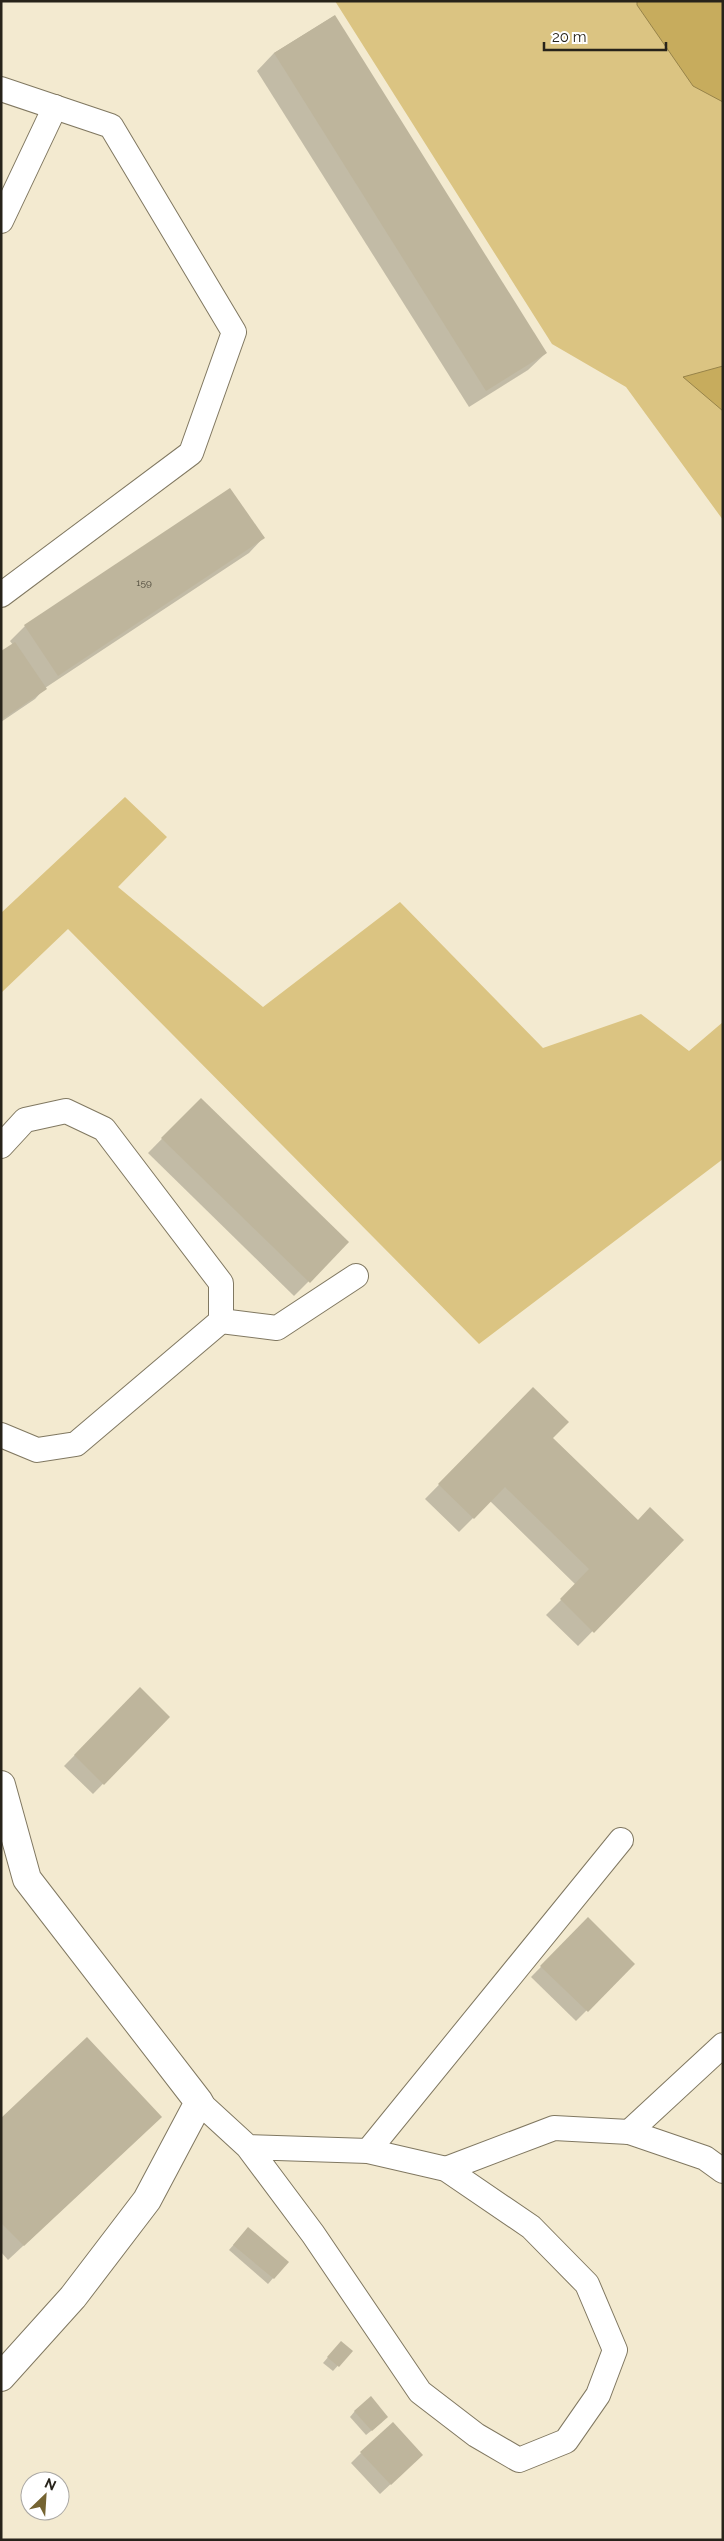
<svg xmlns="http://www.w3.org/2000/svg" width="724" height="2541" font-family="Raleway,sans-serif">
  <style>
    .green { fill: #dbc482 }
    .water { fill: #c7ac5d; stroke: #978349 }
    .shadow { fill: #0003 }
    .building { fill: #beb59c }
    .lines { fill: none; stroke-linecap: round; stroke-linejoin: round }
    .service-casing { stroke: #807861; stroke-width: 26 }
    .minor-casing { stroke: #807861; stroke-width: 30 }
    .service { stroke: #fff; stroke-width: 24 }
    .minor { stroke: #fff; stroke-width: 28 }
    .labels { text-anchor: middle; stroke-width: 4; stroke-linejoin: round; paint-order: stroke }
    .number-label { font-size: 10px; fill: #4d483a }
  </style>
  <rect width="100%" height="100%" fill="#f3ead0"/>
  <g class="green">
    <path d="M335,1H723V520L626,387L552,344Z"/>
    <path d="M125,797L167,837L118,887L263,1007L400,902L543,1048L641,1014L689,1051L723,1022V1159L479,1344L68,929L1,993V913Z"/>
  </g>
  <g class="water">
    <path d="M637,1H723V102L693,86L637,5Z"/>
    <path d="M723,366V411L683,377Z"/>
  </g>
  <g class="shadow">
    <path d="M334,16L546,353L528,370L469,407L257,71L274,53Z"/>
    <path d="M230,489L263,538L249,553L45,688L35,699L1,722V653L13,645L10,641L25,626Z"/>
    <path d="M201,1099L348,1242L294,1296L148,1153Z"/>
    <path d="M533,1389L551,1438L637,1522L682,1540L578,1646L546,1615L576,1585L490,1501L459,1532L425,1499Z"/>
    <path d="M140,1689L168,1717L93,1794L64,1766Z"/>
    <path d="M588,1919L633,1964L576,2021L531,1977Z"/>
    <path d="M1,2119L146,2131L8,2260L1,2252Z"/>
    <path d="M243,2234L287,2262L268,2284L229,2250Z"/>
    <path d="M336,2348L351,2351L333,2371L323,2363Z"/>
    <path d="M355,2411L382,2422L366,2435L350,2417Z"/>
    <path d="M361,2453L411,2465L380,2494L351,2463Z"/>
  </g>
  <g class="building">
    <path d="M335,15L547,353L486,391L274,53Z"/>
    <path d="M230,488L265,538L58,676L24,625Z"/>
    <path d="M15,642L47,689L1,720V651Z"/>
    <path d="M201,1098L349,1242L310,1283L161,1138Z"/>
    <path d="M533,1387L569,1422L553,1438L638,1520L650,1507L684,1540L594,1633L560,1599L589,1569L505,1487L474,1519L438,1484Z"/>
    <path d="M140,1687L170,1717L104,1785L74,1755Z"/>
    <path d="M588,1917L635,1964L588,2012L540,1966Z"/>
    <path d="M87,2037L162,2117L24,2246L1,2223V2118Z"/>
    <path d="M248,2227L289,2262L274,2279L233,2245Z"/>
    <path d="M341,2341L353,2351L339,2367L327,2357Z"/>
    <path d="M371,2396L388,2417L372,2431L354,2411Z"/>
    <path d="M393,2422L423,2455L391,2485L360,2452Z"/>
  </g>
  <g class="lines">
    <defs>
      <g id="service">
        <path d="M1,89L111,126L234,332L191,453L1,595"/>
        <path d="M1,221L55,107"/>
        <path d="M1,1146L25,1120L66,1111L104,1129L221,1283V1321L76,1444L37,1450L1,1435"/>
        <path d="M221,1321L277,1328L356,1276"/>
        <path d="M199,2102L248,2147L313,2234L420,2392L476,2435L519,2460L566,2441L598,2395L615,2350L587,2284L531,2227L446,2169L368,2151L248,2147"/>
        <path d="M629,2132L723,2045"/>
        <path d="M368,2151L621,1840"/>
        <path d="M446,2169L554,2128L629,2132L705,2158L723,2171"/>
      </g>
      <path id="minor" d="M1,1785L27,1879L199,2102L147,2200L73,2297L1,2377"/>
    </defs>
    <use href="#service" class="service-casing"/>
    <use href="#minor" class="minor-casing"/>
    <use href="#service" class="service"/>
    <use href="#minor" class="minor"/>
  </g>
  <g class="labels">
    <g class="number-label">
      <text x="144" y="586">159</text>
    </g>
  </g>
  <rect width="724" height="2541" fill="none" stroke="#27231a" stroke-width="5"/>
  <g transform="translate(45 2496) rotate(25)"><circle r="24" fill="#ffffff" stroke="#a9a7a3"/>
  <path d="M0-4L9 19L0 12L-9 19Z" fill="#756432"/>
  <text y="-8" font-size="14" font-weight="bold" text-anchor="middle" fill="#27231a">N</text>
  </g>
  <path d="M544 42v8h122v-8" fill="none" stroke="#27231a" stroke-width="2.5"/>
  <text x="552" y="42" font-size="15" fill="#27231a" stroke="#ffffff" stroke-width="4" paint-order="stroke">20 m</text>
</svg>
